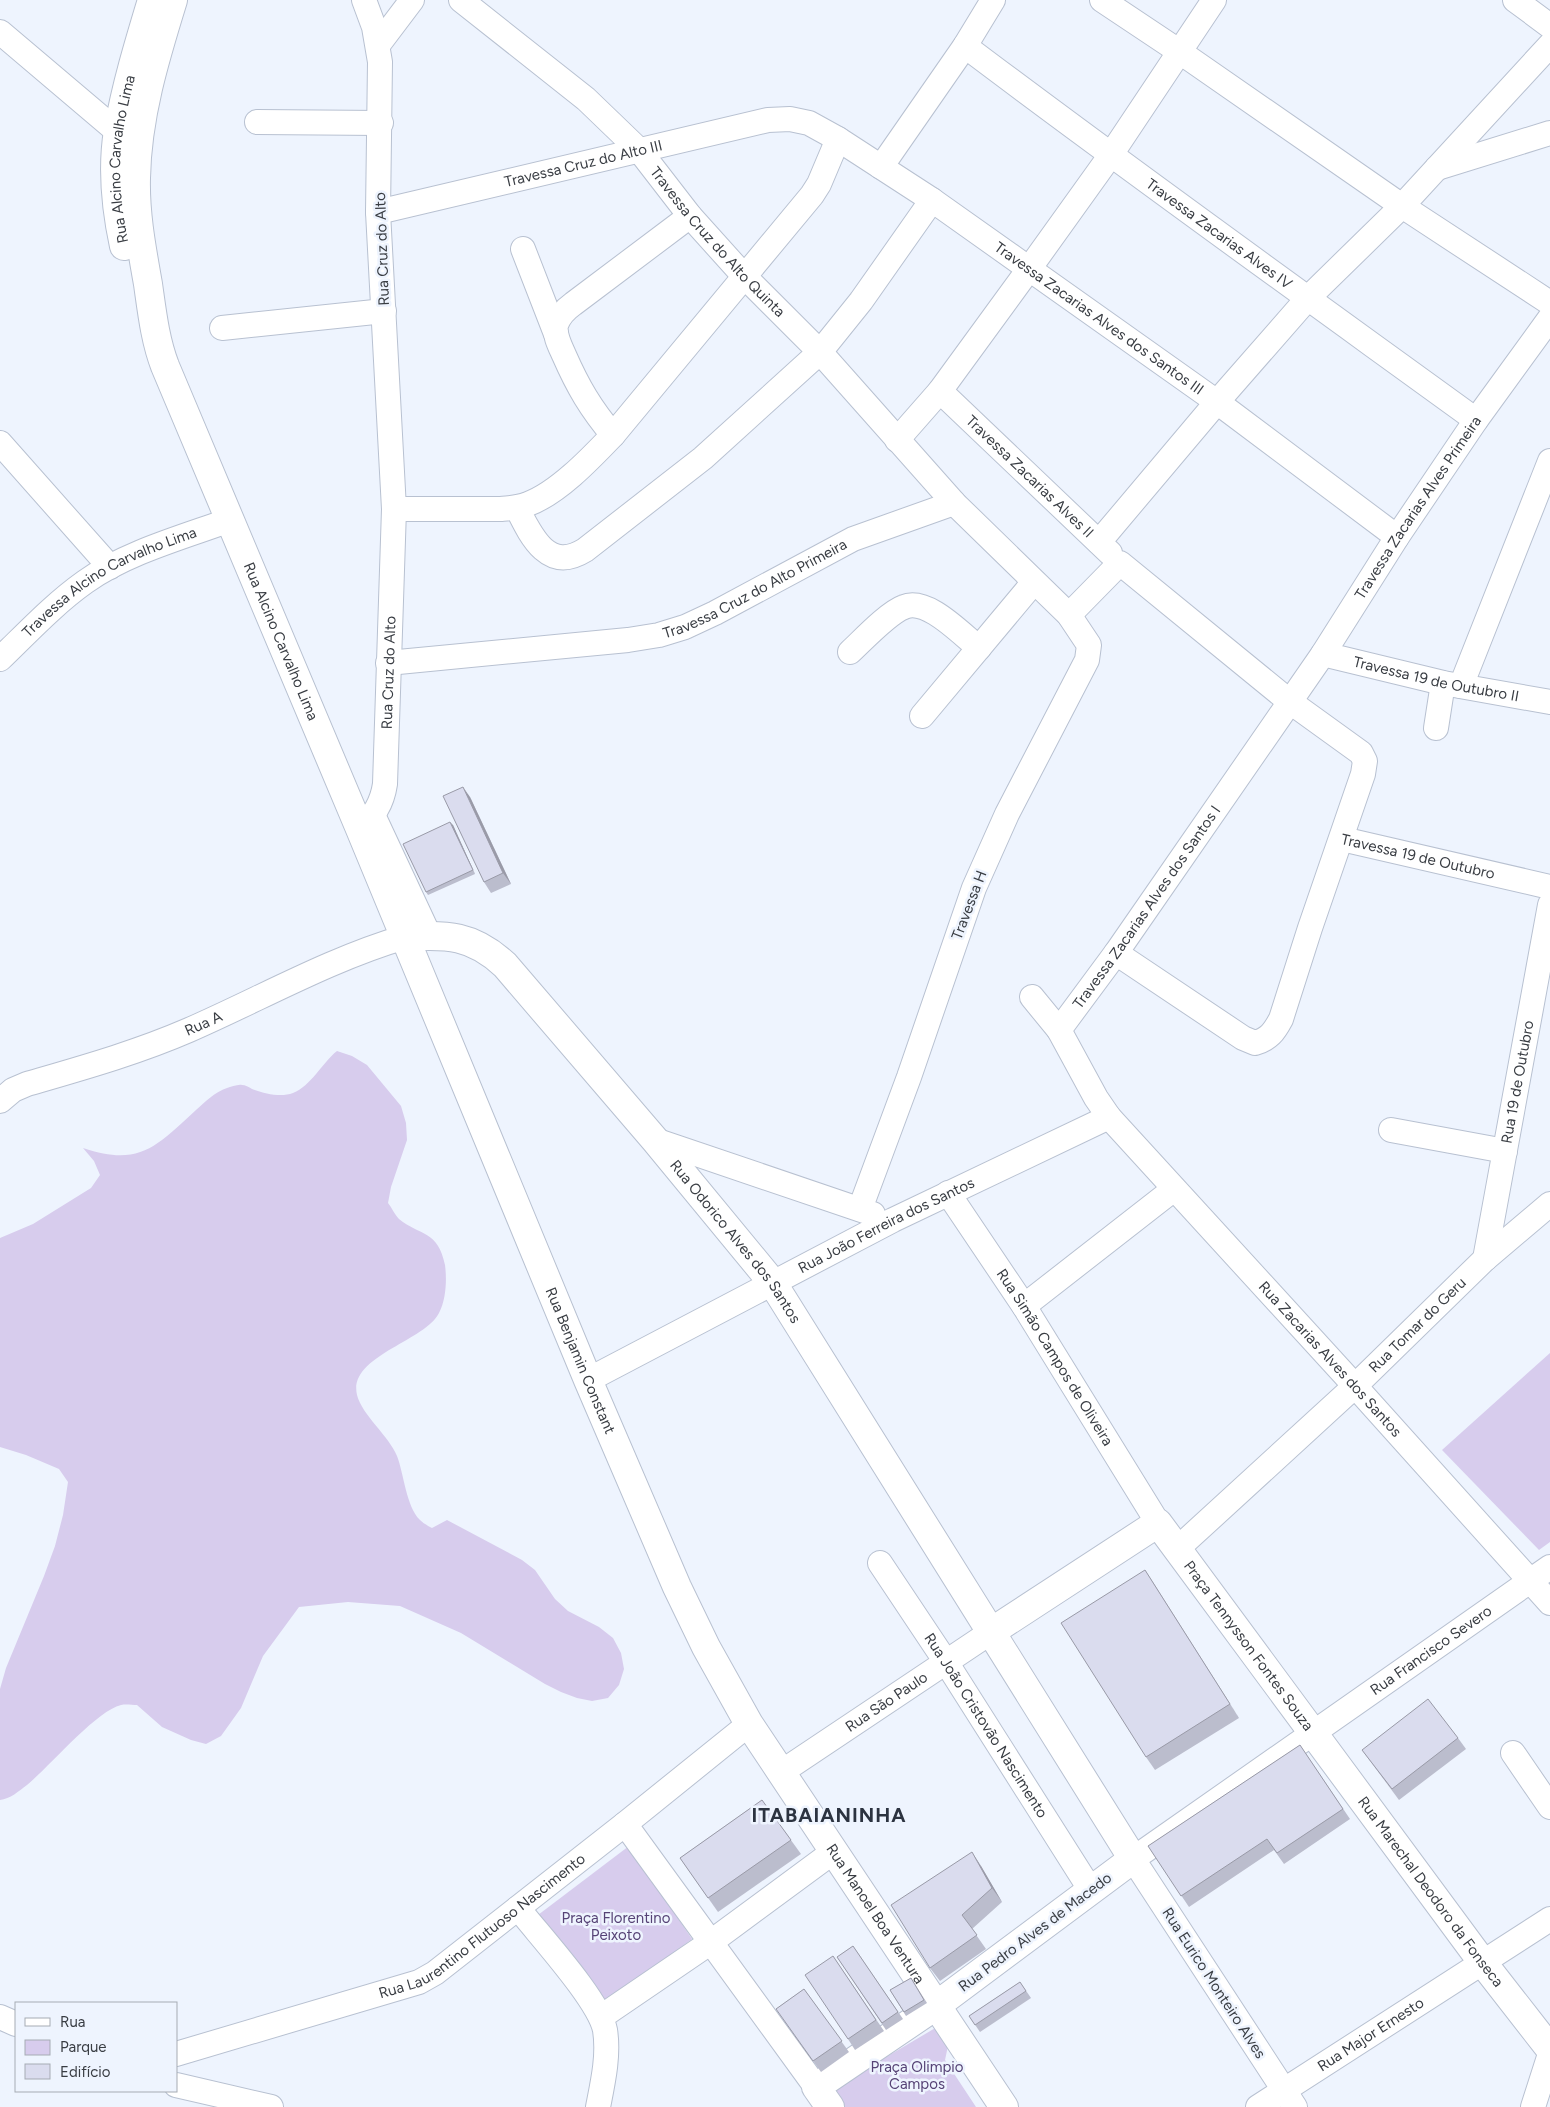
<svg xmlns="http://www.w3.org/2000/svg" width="1550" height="2107" font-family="Figtree,sans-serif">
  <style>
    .green { fill: #d7cced }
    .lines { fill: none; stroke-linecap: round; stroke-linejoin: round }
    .minor-casing { stroke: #b8c1d1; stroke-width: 26 }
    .major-casing { stroke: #b8c1d1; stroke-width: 30 }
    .minor { stroke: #fff; stroke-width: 24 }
    .major { stroke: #fff; stroke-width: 28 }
    .wall { fill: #bbbdcd }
    .shaded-wall { fill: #999aa7 }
    .building { fill: #dadcee; stroke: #999aa7 }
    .labels { text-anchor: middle; stroke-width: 5; stroke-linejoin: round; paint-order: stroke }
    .street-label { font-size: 15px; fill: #393d43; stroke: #eef4fe }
    .park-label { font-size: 15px; fill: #564376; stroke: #eef4fe }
    .district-label { font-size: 20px; font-weight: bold; letter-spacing: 1px; fill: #2c3340; stroke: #eef4fe }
  </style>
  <rect width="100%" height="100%" fill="#eef4fe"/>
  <g class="green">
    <path d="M337,1051L352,1056L367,1065L401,1106L406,1123L407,1140L391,1187L388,1203C392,1208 395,1215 399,1219C420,1236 438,1230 445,1265C447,1280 446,1300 439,1313C424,1342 348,1356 357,1395C362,1415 389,1436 397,1456C404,1474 406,1506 420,1520C423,1523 428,1526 432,1528L447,1520L522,1560L535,1570L555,1599L568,1611L599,1627L613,1638L621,1653L624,1669L619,1685L608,1698L592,1701L577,1698L561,1692L545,1684L461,1633L400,1606L348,1602L299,1607L263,1656L241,1708L221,1736L206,1744L191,1740L162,1727L137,1705C132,1705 126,1704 121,1705C96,1711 50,1766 27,1785C19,1791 10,1799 0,1800V1689L6,1668L44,1576L55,1546L63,1515L68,1482L59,1469L26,1455L0,1447V1238L33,1224L91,1188L100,1175L94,1161L83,1148C139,1167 156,1147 196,1110C205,1102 215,1092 227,1088C231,1087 238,1084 242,1085C245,1085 249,1087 252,1089C264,1093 280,1098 293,1093C311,1086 322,1063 337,1051Z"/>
    <path d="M1550,1353V1542L1539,1550L1442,1450Z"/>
    <path d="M629,1846L692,1939L606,2004L538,1915Z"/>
    <path d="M937,2027L949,2041L945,2060L976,2107H845L832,2089Z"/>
  </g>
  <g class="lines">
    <defs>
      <g id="minor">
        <path id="s1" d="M461,0L586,99L639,150L690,216L744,276L820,352L954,503L1069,615L1089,645L1087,660L1007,814L974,888L909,1077L860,1209"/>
        <path d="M1102,0L1180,52L1402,206L1550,303"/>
        <path d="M1515,0L1550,26"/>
        <path d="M0,32L118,132"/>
        <path d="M378,45L412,0"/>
        <path id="s2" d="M965,46C1133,173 1305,296 1476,420"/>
        <path d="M257,122L381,123"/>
        <path d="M881,167L965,46L993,0"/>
        <path d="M1437,168L1550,133"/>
        <path id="s3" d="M378,212L768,120L790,119L809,123L838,139L932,200L1217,402L1397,537"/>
        <path d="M523,249L556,334"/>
        <path d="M222,328L384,311"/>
        <path id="s4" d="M940,391L1110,553"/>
        <path d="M613,435C591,409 578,387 564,355C560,346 554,335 556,325C559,316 566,309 573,304L690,216"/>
        <path d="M897,440L940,391L1029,269L1110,156L1214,0"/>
        <path d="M0,443L110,567"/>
        <path d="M517,508C531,536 548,573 585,550L703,458L820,352L861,301L932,200"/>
        <path d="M394,509H501C510,508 519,508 528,504C558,493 591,458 613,435L812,195L819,184L838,139"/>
        <path d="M1099,542L1217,402L1308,298L1402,206L1550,45"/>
        <path d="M1069,615L1120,563L1289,701L1361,753L1365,761L1363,774L1310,928L1281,1019C1274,1032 1269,1039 1255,1043L1243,1038L1116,953"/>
        <path d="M850,652C863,640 888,613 904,607C927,597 961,634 979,648"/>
        <path id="s5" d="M1323,654L1443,683L1550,702"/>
        <path id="s6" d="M0,659C27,633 54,604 85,582C125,553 183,537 230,520"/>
        <path id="s7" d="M388,663L628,640L659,635L685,627L715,613L853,539L954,503"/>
        <path d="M1461,686L1550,461"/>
        <path d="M922,716L1034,582"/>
        <path d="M1436,728L1443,683"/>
        <path d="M373,815L429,935"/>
        <path id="s8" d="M360,829C374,815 382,804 385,784L394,509L378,212L380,62L374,27L364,0"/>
        <path id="s9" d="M1342,839L1550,887"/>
        <path id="s10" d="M1032,997L1059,1030L1096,1098L1109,1117L1355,1386L1550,1603"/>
        <path id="s11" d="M1059,1030L1116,953L1323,654L1397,537L1476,420L1550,318"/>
        <path id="s12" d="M0,1101L13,1090L27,1084C82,1068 136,1053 189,1030C260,999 330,959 405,937"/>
        <path d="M1391,1130L1505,1151"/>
        <path d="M655,1140L873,1214"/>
        <path id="s13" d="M948,1193L1024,1306L1158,1523"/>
        <path id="s14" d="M1485,1259L1550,905"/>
        <path d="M1024,1306L1174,1189"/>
        <path id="s15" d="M588,1380L893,1220L1109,1117"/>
        <path id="s16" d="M1176,1550L1355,1386L1485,1259L1550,1204"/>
        <path id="s17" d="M880,1563L946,1662L1090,1889"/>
        <path d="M1513,1753L1550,1807"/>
        <path id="s18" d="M780,1773L991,1632"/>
        <path d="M625,1824L816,2087"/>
        <path d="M518,1908C539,1935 599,2000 605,2030C609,2055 603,2082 598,2107"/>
        <path d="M0,2017L16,2024"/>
        <path d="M601,2017L711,1942L833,1852"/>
        <path id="s19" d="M176,2054L419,1982L435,1973L625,1824L749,1724"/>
        <path d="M176,2085L271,2107"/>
        <path id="s20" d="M1258,2107L1550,1919"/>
        <path id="s21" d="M1295,2107L1133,1859L1550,1567"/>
        <path d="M1533,2107L1550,2054"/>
      </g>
      <g id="major">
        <path id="s22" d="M173,0C155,58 137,117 136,178C135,214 142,250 148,284C152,312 155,340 165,366L360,829L588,1380L677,1587L706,1647L749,1724L1004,2107"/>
        <path id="s23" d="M124,246C116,209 112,168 118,131C126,86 139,43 152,0"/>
        <path id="s24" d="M405,937C447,934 473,935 505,965L655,1140L772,1282L1133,1859L937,2005L816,2087L830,2107"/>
        <path id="s25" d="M991,1632L1158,1523L1483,1963L1550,2049"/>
      </g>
    </defs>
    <use href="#minor" class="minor-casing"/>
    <use href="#major" class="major-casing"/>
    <use href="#minor" class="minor"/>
    <use href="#major" class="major"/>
  </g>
  <g class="wall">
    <path d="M470,797L511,884L491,893L484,882Z"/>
    <path d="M453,825L475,874L428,895L426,892Z"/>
    <path d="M1145,1570L1154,1584L1239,1718L1155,1770L1146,1757Z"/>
    <path d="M1458,1738L1466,1749L1399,1800L1362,1750Z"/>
    <path d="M1300,1745L1350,1819L1284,1864L1274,1850L1189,1907L1148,1846Z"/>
    <path d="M762,1800L801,1854L718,1912L680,1858Z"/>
    <path d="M981,1866L1002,1902L972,1929L986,1949L940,1981L930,1968Z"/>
    <path d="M853,1946L903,2019L886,2030L837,1957Z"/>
    <path d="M833,1956L884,2031L855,2050L848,2039Z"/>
    <path d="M911,1978L927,2003L906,2016L890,1990Z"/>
    <path d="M1020,1982L1031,1998L980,2032L969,2016Z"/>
    <path d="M804,1989L849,2052L821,2072L776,2009Z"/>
  </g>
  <g class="shaded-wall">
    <path d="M463,787L470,797L511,884L503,873Z"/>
    <path d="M450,822L453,825L475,874L473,870Z"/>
    <path d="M1145,1570L1154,1584L1239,1718L1230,1704Z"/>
    <path d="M972,1852L981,1866L1002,1902L992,1888Z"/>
  </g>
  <g class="building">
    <path d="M463,787L503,873L484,882L443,796Z"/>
    <path d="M450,822L473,870L426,892L403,844Z"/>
    <path d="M1145,1570L1230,1704L1146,1757L1061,1623Z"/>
    <path d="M1428,1699L1458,1738L1392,1789L1362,1750Z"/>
    <path d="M1300,1745L1343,1809L1277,1853L1267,1839L1181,1896L1148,1846Z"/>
    <path d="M762,1800L791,1840L708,1898L680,1858Z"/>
    <path d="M972,1852L992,1888L962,1915L977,1935L930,1968L891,1905Z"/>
    <path d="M853,1946L898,2012L882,2023L837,1957Z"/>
    <path d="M833,1956L876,2020L848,2039L805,1975Z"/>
    <path d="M911,1978L924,2000L904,2012L890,1990Z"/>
    <path d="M1020,1982L1026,1991L975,2025L969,2016Z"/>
    <path d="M804,1989L842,2041L813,2061L776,2009Z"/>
  </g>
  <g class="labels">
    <g class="street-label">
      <text dy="5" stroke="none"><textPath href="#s23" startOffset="88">Rua Alcino Carvalho Lima</textPath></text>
      <text dy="5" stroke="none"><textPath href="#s3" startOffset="211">Travessa Cruz do Alto III</textPath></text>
      <text dy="5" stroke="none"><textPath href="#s2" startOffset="316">Travessa Zacarias Alves IV</textPath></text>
      <text dy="5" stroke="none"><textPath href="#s1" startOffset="354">Travessa Cruz do Alto Quinta</textPath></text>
      <text transform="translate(382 249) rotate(-92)" y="5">Rua Cruz do Alto</text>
      <text dy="5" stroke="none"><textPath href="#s3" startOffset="792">Travessa Zacarias Alves dos Santos III</textPath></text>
      <text dy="5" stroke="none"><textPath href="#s4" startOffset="124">Travessa Zacarias Alves II</textPath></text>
      <text dy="5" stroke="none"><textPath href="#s11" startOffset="634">Travessa Zacarias Alves Primeira</textPath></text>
      <text dy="5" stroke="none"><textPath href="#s6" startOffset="136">Travessa Alcino Carvalho Lima</textPath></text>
      <text dy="5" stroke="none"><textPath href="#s7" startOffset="379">Travessa Cruz do Alto Primeira</textPath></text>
      <text dy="5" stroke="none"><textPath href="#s22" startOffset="672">Rua Alcino Carvalho Lima</textPath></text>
      <text dy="5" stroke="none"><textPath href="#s8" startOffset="164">Rua Cruz do Alto</textPath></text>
      <text dy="5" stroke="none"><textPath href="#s5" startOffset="116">Travessa 19 de Outubro II</textPath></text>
      <text dy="5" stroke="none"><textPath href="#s9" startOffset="78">Travessa 19 de Outubro</textPath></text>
      <text transform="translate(969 905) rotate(-69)" y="5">Travessa H</text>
      <text dy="5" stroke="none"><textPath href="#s11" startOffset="151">Travessa Zacarias Alves dos Santos I</textPath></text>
      <text dy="5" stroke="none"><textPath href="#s12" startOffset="219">Rua A</textPath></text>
      <text dy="5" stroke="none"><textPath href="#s14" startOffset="180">Rua 19 de Outubro</textPath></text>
      <text dy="5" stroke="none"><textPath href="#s15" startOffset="336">Rua João Ferreira dos Santos</textPath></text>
      <text dy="5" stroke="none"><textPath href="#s24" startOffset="468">Rua Odorico Alves dos Santos</textPath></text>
      <text dy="5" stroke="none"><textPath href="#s16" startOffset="330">Rua Tomar do Geru</textPath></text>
      <text dy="5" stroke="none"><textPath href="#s13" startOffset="196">Rua Simão Campos de Oliveira</textPath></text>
      <text dy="5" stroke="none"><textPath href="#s10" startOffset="471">Rua Zacarias Alves dos Santos</textPath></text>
      <text dy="5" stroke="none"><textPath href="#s22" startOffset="1451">Rua Benjamin Constant</textPath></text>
      <text dy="5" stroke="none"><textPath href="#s25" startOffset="352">Praça Tennysson Fontes Souza</textPath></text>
      <text dy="5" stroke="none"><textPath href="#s21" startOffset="660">Rua Francisco Severo</textPath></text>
      <text dy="5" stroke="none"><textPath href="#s18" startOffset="128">Rua São Paulo</textPath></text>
      <text dy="5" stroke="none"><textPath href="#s17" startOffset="194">Rua João Cristovão Nascimento</textPath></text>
      <text dy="5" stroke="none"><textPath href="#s25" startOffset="658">Rua Marechal Deodoro da Fonseca</textPath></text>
      <text dy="5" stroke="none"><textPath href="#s22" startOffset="2080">Rua Manoel Boa Ventura</textPath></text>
      <text dy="5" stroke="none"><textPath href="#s19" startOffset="336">Rua Laurentino Flutuoso Nascimento</textPath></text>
      <text transform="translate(1035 1932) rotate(-37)" y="5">Rua Pedro Alves de Macedo</text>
      <text transform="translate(1214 1983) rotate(57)" y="5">Rua Eurico Monteiro Alves</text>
      <text dy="5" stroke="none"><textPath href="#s20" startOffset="134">Rua Major Ernesto</textPath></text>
    </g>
    <g class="park-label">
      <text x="616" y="1923">Praça Florentino<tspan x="616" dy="17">Peixoto</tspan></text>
      <text x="917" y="2072">Praça Olimpio<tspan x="917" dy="17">Campos</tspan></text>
    </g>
    <g class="district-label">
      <text x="829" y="1822">ITABAIANINHA</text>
    </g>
  </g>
  <rect x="15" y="2002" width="162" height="90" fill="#eef4fe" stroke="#a6abb3"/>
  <rect x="25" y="2018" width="25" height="8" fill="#ffffff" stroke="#a6abb3"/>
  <text x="60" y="2027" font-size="15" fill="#393d43">Rua</text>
  <rect x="25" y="2040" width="25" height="15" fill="#d7cced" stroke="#a6abb3"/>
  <text x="60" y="2052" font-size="15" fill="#393d43">Parque</text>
  <rect x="25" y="2064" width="25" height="15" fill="#dadcee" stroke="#a6abb3"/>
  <text x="60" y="2077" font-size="15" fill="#393d43">Edifício</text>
</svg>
